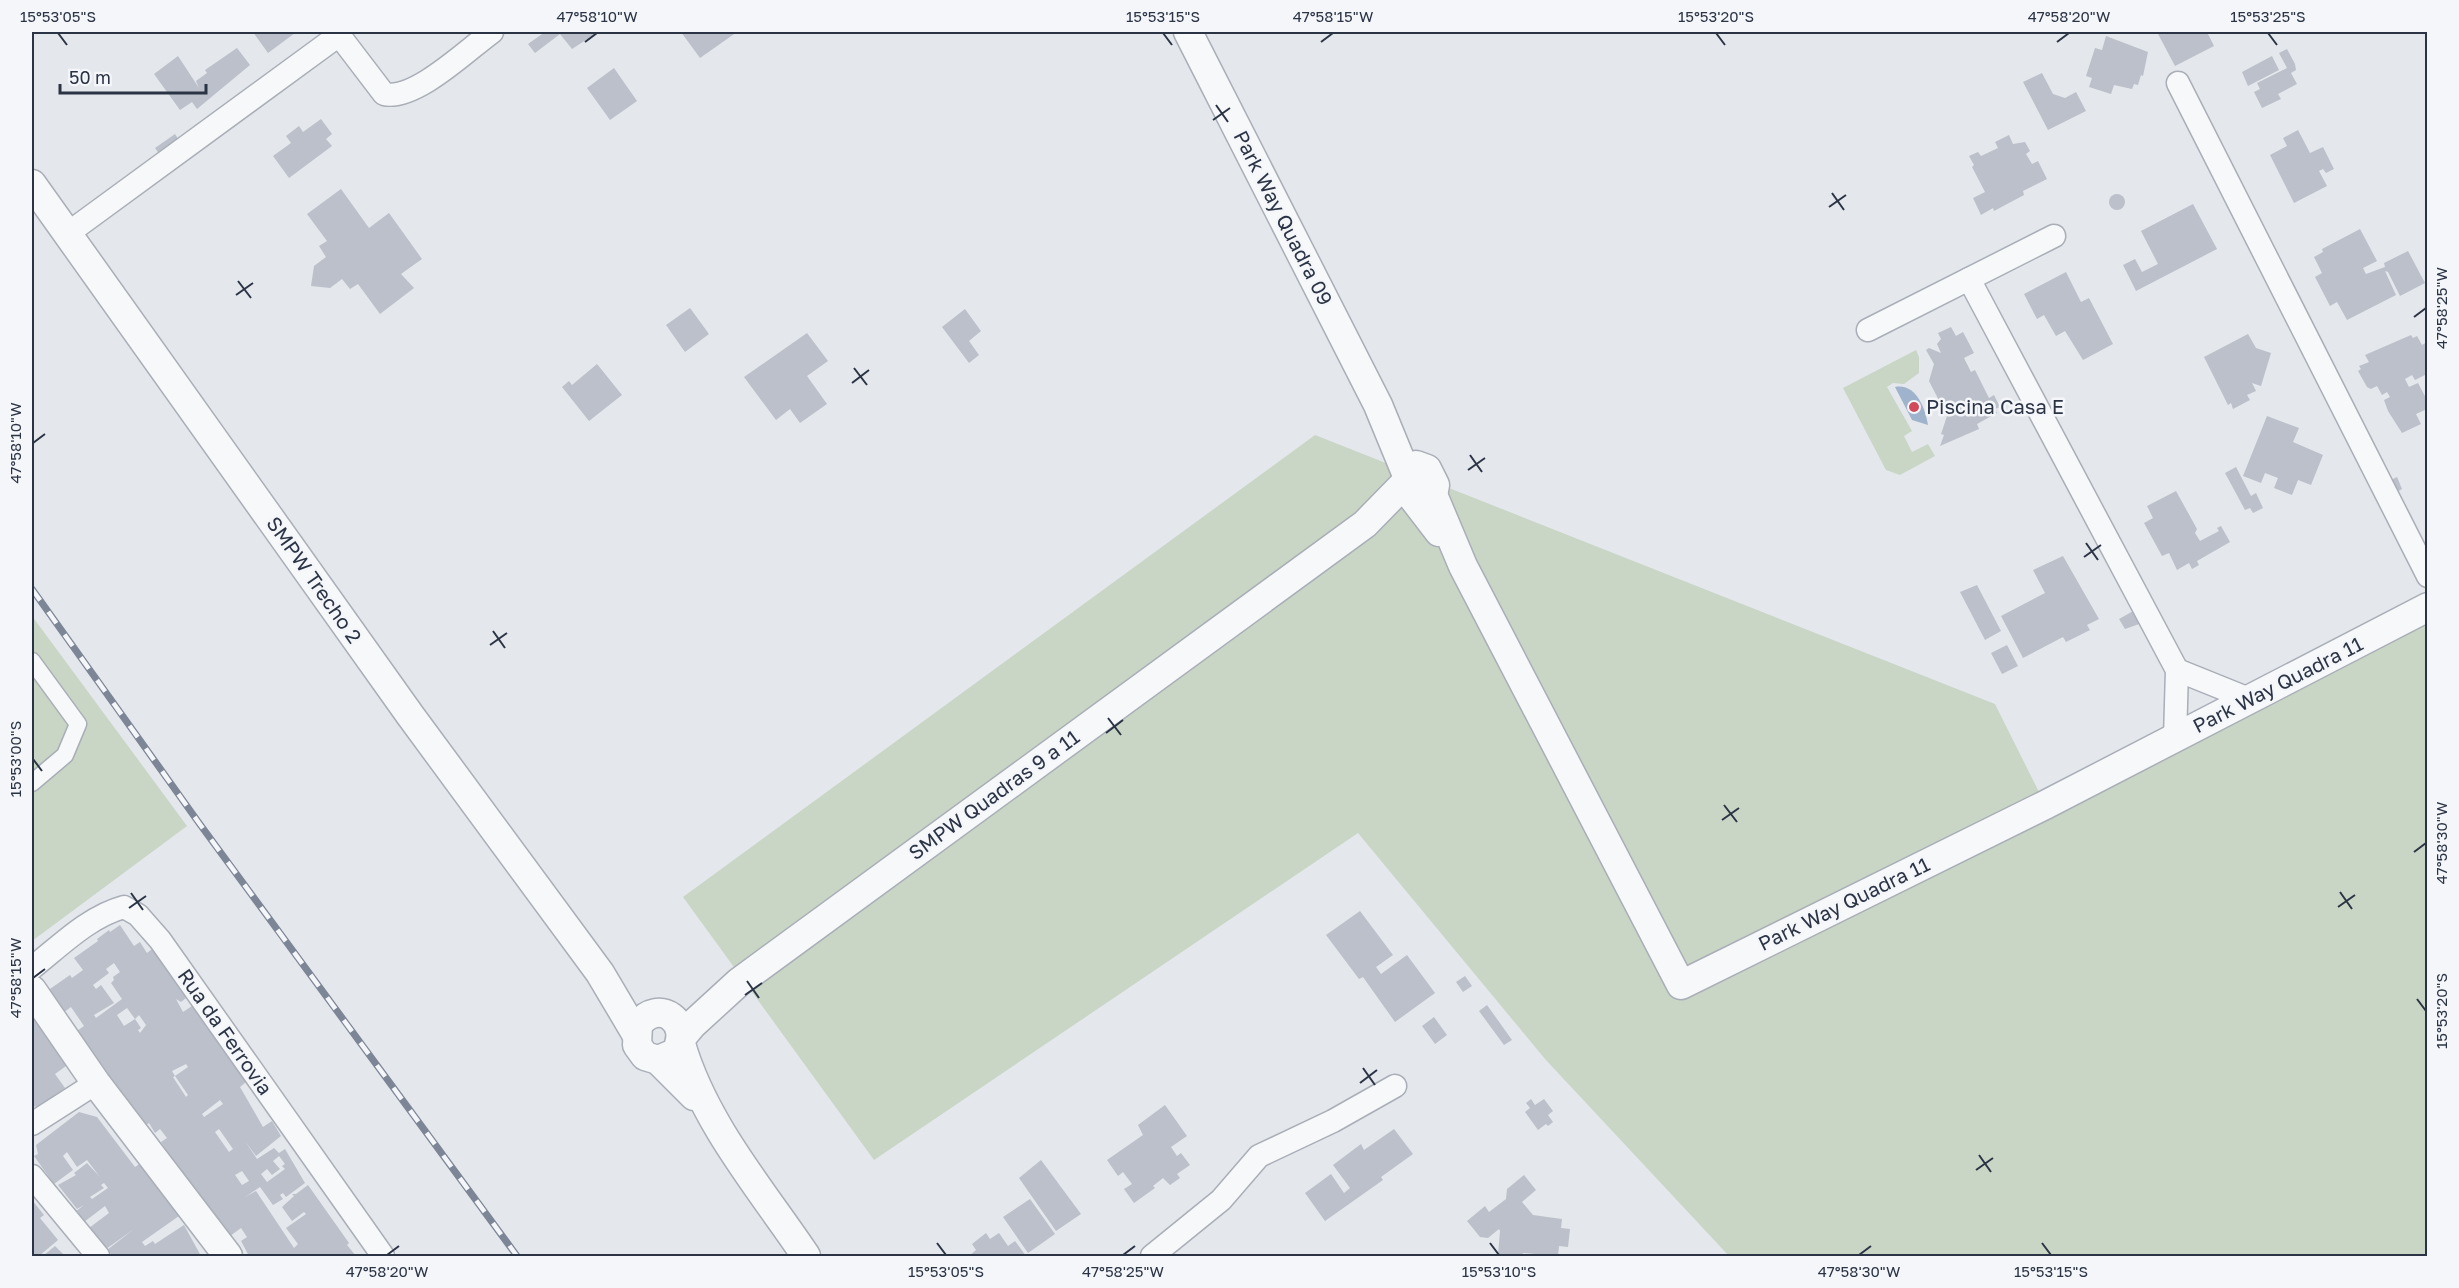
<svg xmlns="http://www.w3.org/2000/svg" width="2459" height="1288" font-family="'Golos Text',sans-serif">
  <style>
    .green { fill: #c9d6c5 }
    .water { fill: #9fb4cc }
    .building { fill: #bbc0ca; fill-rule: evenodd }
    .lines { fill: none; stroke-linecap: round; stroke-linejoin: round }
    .pedestrian-casing { stroke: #a9aeb7; stroke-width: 19 }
    .minor-casing { stroke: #a9aeb7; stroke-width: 25 }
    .tertiary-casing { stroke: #a9aeb7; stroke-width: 31 }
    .pedestrian { stroke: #f7f8fa; stroke-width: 16 }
    .minor { stroke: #f7f8fa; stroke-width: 22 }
    .tertiary { stroke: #f7f8fa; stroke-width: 28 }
    .rail-casing { stroke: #7d8696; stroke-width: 7 }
    .rail { stroke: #f4f6f9; stroke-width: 4.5; stroke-dasharray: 14; stroke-linecap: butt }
    .ticks { fill: none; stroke: #2b3445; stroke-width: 2 }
    .poi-dot { fill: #d1495b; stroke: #f4f6f9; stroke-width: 2 }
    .labels { text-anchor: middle; stroke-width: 5; stroke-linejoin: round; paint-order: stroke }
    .street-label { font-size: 20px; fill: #2b3445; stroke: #f4f6f9 }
    .poi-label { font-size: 20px; fill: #2b3445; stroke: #f4f6f9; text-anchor: start }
    .neatline { fill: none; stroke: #2b3445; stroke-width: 2 }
    .ticks-label { font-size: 15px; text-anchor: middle; fill: #2b3445 }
  </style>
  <rect width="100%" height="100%" fill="#e4e7ec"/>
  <g class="green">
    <path d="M1916,350L1919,357V373L1904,384L1893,383L1887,387L1912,431L1904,436L1912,452L1928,444L1935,456L1900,475L1886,470L1843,388Z"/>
    <path d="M1315,435L1995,704L2048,810L2427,607V1256H1729L1545,1059L1358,833L874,1160L683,897Z"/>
    <path d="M32,616L187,826L32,941Z"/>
  </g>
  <path class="water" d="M1895,387C1916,383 1925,408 1928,425L1912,420Z"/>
  <g class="building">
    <path d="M253,32H294L295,33L268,53Z"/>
    <path d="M545,32H598L572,49L560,34L535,53L528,44Z"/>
    <path d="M681,32H737L700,58Z"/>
    <path d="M2157,32H2207L2214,46L2175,66Z"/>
    <path d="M2106,36L2148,52L2143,76L2141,75L2138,85L2134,84L2132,89L2114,85L2111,94L2089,87L2092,78L2086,76L2095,48L2102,50Z"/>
    <path d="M237,48L250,65L197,109L192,102L180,110L154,74L178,56L199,88L196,81L207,73L205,70Z"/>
    <path d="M2287,49L2295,64L2296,70L2291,73L2297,84L2278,94L2281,99L2262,108L2254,92L2260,89L2257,83L2287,68L2279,53Z"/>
    <path d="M2272,56L2279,70L2248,86L2242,72Z"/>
    <path d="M614,68L637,101L610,120L587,88Z"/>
    <path d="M2042,73L2053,94L2065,98L2076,92L2086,111L2048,130L2023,82Z"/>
    <path d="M321,119L332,134L326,139L332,146L289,178L273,156L291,143L286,136L299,126L303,132Z"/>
    <path d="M2298,130L2310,153L2323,147L2334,169L2326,173L2323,169L2319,171L2327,186L2294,203L2270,155L2287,146L2283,138Z"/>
    <path d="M175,134L182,145L163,159L155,148Z"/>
    <path d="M2009,135L2013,144L2025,142L2030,151L2026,154L2032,164L2038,161L2047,179L2023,191L2024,195L1994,211L1993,208L1981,215L1973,198L1985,192L1972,167L1974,165L1969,156L1978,152L1981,156L1998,148L1995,142Z"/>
    <path d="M341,189L369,228L389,213L422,259L401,274L414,288L380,314L358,284L350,289L342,279L330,288L311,286L314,266L326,257L319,246L327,241L307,214Z"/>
    <circle cx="2117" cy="202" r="8"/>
    <path d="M2193,204L2217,249L2136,291L2123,265L2135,259L2142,272L2158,264L2141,231Z"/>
    <path d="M2360,229L2377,261L2363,268L2366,274L2385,267L2384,263L2408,251L2425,283L2400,296L2388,272L2385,271L2396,295L2347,320L2337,302L2330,306L2315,277L2322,273L2314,257L2323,252L2322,249Z"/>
    <path d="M2066,272L2081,302L2089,298L2113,344L2083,360L2065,331L2056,336L2044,315L2037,319L2024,294Z"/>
    <path d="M690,308L709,334L685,352L666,325Z"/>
    <path d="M965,309L981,331L969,341L979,355L969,363L942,327Z"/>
    <path d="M1951,327L1956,336L1963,332L1974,353L1964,358L1971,372L1975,370L1989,398L1994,395L2000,407L1995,409L1997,413L1977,424L1979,429L1940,446L1944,435L1941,434L1947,416L1929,381L1934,364L1926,350L1929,348L1941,353L1937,344L1941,339L1938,333Z"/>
    <path d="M807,333L828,361L807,376L827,404L800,423L790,409L776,420L744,377Z"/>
    <path d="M2248,334L2256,348L2271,353L2261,386L2252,383L2256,391L2247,395L2250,400L2233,409L2231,403L2228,405L2204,357Z"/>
    <path d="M2411,335L2413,338L2417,336L2422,345L2427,342V374L2415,380L2412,375L2405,379L2409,387L2418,383L2427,400V409L2416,414L2421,424L2402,433L2388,411L2384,400L2390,397L2387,392L2382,395L2377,386L2371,389L2367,387L2358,371L2361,369L2359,366L2369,362L2365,355Z"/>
    <path d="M597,364L622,395L589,421L562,387L569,381L572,385Z"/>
    <path d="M2267,416L2299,428L2293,442L2323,455L2311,485L2298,480L2292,495L2274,488L2278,478L2265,473L2261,483L2243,476Z"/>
    <path d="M2236,467L2251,496L2256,493L2263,508L2253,513L2250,508L2245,510L2225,473Z"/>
    <path d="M2397,477L2402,489L2397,492L2387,482Z"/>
    <path d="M2176,491L2197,529L2195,533L2200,541L2219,531L2217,528L2221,526L2230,542L2197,561L2199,565L2192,569L2189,563L2177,570L2169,553L2162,556L2144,523L2153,518L2147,506Z"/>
    <path d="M2063,556L2099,619L2087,625L2090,630L2066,642L2063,637L2023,658L2001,616L2045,593L2033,570Z"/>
    <path d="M1977,585L2001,631L1985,640L1960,592Z"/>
    <path d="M2135,610L2142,623L2125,629L2119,619Z"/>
    <path d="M2007,645L2018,666L2002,674L1991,653Z"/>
    <path d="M1360,911L1393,955L1376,967L1381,974L1407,955L1435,993L1395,1022L1363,977L1359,979L1326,935Z"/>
    <path d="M120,925L134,946L140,942L147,953L152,949L186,998L181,1002L176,999L183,1012L192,1006L246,1082L240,1087L263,1127L272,1121L281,1136L256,1156L245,1141L257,1159L274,1148L279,1153L285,1149L305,1183L286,1197L283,1193L280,1195L283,1199L273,1205L260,1187L245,1197L256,1191L294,1248L298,1244L286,1228L306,1214L304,1212L292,1221L282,1207L294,1196L292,1194H296L308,1185L349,1243L347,1245L356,1256H249L241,1241L247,1237L241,1228L226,1239L161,1142L167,1138L160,1129L155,1133L149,1123L145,1126L77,1031L84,1026L71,1007L63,1013L47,991L70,975L72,978L83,970L74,958L98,941L97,939L109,930L110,932ZM114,963L120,972L113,977L114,980L111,983L122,999L96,1018L94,1015L114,1003L101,985L96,989L93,985L109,973L106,969ZM127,1008L135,1019L139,1015L146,1025L140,1033L138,1030L141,1028L135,1019L124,1026L117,1015ZM186,1064L188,1067L175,1076L172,1071ZM175,1076L188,1095L186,1097L173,1077ZM220,1100L223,1104L204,1117L202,1114ZM219,1129L233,1149L229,1152L215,1132ZM279,1156L285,1164L282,1166L285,1169L267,1182L261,1174L267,1169L272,1175L280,1169L273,1161ZM242,1171L249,1181L242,1185L235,1175Z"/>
    <path d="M1465,976L1472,986L1463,992L1456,982Z"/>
    <path d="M1487,1005L1512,1040L1504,1045L1479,1011Z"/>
    <path d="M32,1014L66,1066L55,1074L65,1088L38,1110L35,1106L32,1109Z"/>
    <path d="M1434,1017L1447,1035L1435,1044L1422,1026Z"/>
    <path d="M1531,1099L1535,1105L1544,1099L1553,1111L1548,1115L1553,1122L1548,1126L1546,1124L1538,1130L1525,1112L1530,1108L1526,1103Z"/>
    <path d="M1165,1105L1187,1136L1171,1147L1177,1156L1181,1153L1190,1165L1177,1174L1180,1178L1170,1185L1163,1178L1153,1186L1155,1188L1134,1203L1124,1189L1132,1184L1123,1172L1118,1176L1107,1160L1143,1135L1138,1125Z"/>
    <path d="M79,1112L97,1117L135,1167L141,1163L179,1216L142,1242L145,1246L153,1241L155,1244L184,1225L201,1256H113L107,1250L134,1229L106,1249L89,1228L109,1213L105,1206L84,1222L75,1212L84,1205L77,1209L58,1185L76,1175L74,1173L87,1163L100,1177L87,1160L77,1167L67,1152L63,1156L73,1170L54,1184L34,1156L38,1154L36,1145ZM104,1183L108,1188L92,1199L90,1197L104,1188L101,1185Z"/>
    <path d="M1394,1129L1413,1154L1381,1177L1383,1180L1325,1221L1305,1193L1331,1174L1344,1193L1350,1188L1333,1165L1361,1144L1364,1150Z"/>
    <path d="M1041,1160L1081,1214L1056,1231L1019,1178Z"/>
    <path d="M1524,1175L1536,1190L1522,1202L1533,1215L1562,1219L1561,1228L1570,1229L1568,1247L1559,1246L1558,1256L1523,1253L1522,1256L1498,1255L1500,1231L1499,1229L1488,1238L1480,1237L1467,1221L1485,1206L1489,1212L1506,1199L1507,1189Z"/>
    <path d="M1030,1199L1055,1234L1028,1253L1003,1217Z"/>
    <path d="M32,1200L44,1215L40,1218L58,1240L39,1256H32Z"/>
    <path d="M986,1233L990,1239L999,1233L1008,1246L1015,1241L1026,1256H969L976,1250L972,1244Z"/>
    <path d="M55,1246L65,1256H43Z"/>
  </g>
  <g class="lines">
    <defs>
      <path id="pedestrian" d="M32,661L78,724L65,755L32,783"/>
      <g id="minor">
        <path d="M2178,83L2428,576"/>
        <path d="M67,234L339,35L384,94C415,101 467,50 492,32"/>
        <path d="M1969,279L2177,670L2175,738"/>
        <path d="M1868,330L2054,236"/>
        <path d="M2177,670L2249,699"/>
        <path d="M32,968C60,946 88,917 124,907L138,915L160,940L383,1256"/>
        <path d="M32,1124L96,1083"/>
        <path d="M32,1176L98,1256"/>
        <path d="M1152,1256L1221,1200L1259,1156L1333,1121L1395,1086"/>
      </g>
      <g id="tertiary">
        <path d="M1188,32L1378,405L1406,473"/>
        <path d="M32,184L410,715L600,973L635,1032"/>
        <path d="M1434,497L1463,566L1681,985L2045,805L2428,607"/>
        <path d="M1421,506L1432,501L1435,485L1427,469L1416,465L1406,473L1409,493L1439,532"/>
        <path d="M32,990L96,1083L228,1256"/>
        <path d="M682,1037L692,1025L739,982L1365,524L1406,482"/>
        <path d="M681,1044C704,1123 761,1189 806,1256"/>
        <path d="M658,1060L675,1053C694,1022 658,997 638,1025L637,1045L645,1056L658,1060L694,1096"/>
      </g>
    </defs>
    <use href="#pedestrian" class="pedestrian-casing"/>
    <use href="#minor" class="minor-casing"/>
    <use href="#tertiary" class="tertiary-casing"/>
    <use href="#pedestrian" class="pedestrian"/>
    <use href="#minor" class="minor"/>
    <use href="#tertiary" class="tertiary"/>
    <defs>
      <path id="rail" d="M32,589L199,823L517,1256"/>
    </defs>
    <use href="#rail" class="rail-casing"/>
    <use href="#rail" class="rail"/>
  </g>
  <path class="ticks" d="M58,33L67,45M1163,33L1172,45M1716,33L1725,45M2268,33L2277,45M585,42L597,33M1321,42L1333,33M2057,42L2069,33M1216,105L1228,122M1213,120L1230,108M1832,193L1844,210M1829,207L1846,195M238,281L251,298M236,295L253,283M2414,317L2426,308M854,368L867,385M852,383L869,370M33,443L45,434M1470,455L1482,472M1468,470L1485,458M2086,543L2098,560M2084,557L2101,545M493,631L505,648M490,645L507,633M1108,718L1121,735M1106,733L1123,720M33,759L42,771M1724,805L1737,822M1722,820L1739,808M2414,852L2426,843M2340,892L2352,909M131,893L143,910M2338,907L2355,895M129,908L146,896M33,978L45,969M747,981L759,998M745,995L762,983M2417,999L2426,1011M1363,1068L1375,1085M1360,1083L1377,1070M1979,1155L1991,1172M1976,1170L1993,1158M937,1243L946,1255M1490,1243L1499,1255M2042,1243L2051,1255M387,1255L399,1246M1123,1255L1135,1246M1859,1255L1871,1246"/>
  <circle class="poi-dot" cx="1914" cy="407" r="6"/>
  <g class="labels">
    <g class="street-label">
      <text transform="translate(1283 218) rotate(63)" y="7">Park Way Quadra 09</text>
      <text transform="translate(314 580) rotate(55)" y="7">SMPW Trecho 2</text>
      <text transform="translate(2278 685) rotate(-27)" y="7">Park Way Quadra 11</text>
      <text transform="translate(994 795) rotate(-36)" y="7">SMPW Quadras 9 a 11</text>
      <text transform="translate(1844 904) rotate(-26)" y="7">Park Way Quadra 11</text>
      <text transform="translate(225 1032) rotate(55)" y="7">Rua da Ferrovia</text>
    </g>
    <g class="poi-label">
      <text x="1926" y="414">Piscina Casa E</text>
    </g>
  </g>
  <rect width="2459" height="1288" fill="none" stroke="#f4f6f9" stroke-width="66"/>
  <path d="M60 84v9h146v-9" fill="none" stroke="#2b3445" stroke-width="3"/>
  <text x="69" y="84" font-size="18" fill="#2b3445" stroke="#f4f6f9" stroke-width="4.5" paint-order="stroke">50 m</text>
  <rect x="33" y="33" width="2393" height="1222" class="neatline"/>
  <g class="ticks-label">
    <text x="58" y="22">15°53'05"S</text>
    <text x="597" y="22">47°58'10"W</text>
    <text x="1163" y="22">15°53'15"S</text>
    <text x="1333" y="22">47°58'15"W</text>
    <text x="1716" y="22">15°53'20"S</text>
    <text x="2069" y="22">47°58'20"W</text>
    <text x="2268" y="22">15°53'25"S</text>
    <text transform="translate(2442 308) rotate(-90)" y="5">47°58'25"W</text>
    <text transform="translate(16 443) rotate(-90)" y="5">47°58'10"W</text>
    <text transform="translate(16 759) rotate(-90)" y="5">15°53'00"S</text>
    <text transform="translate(2442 843) rotate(-90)" y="5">47°58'30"W</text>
    <text transform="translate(16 978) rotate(-90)" y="5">47°58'15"W</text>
    <text transform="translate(2442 1011) rotate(-90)" y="5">15°53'20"S</text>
    <text x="387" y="1277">47°58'20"W</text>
    <text x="946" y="1277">15°53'05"S</text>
    <text x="1123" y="1277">47°58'25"W</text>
    <text x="1499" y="1277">15°53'10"S</text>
    <text x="1859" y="1277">47°58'30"W</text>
    <text x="2051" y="1277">15°53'15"S</text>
  </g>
</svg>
